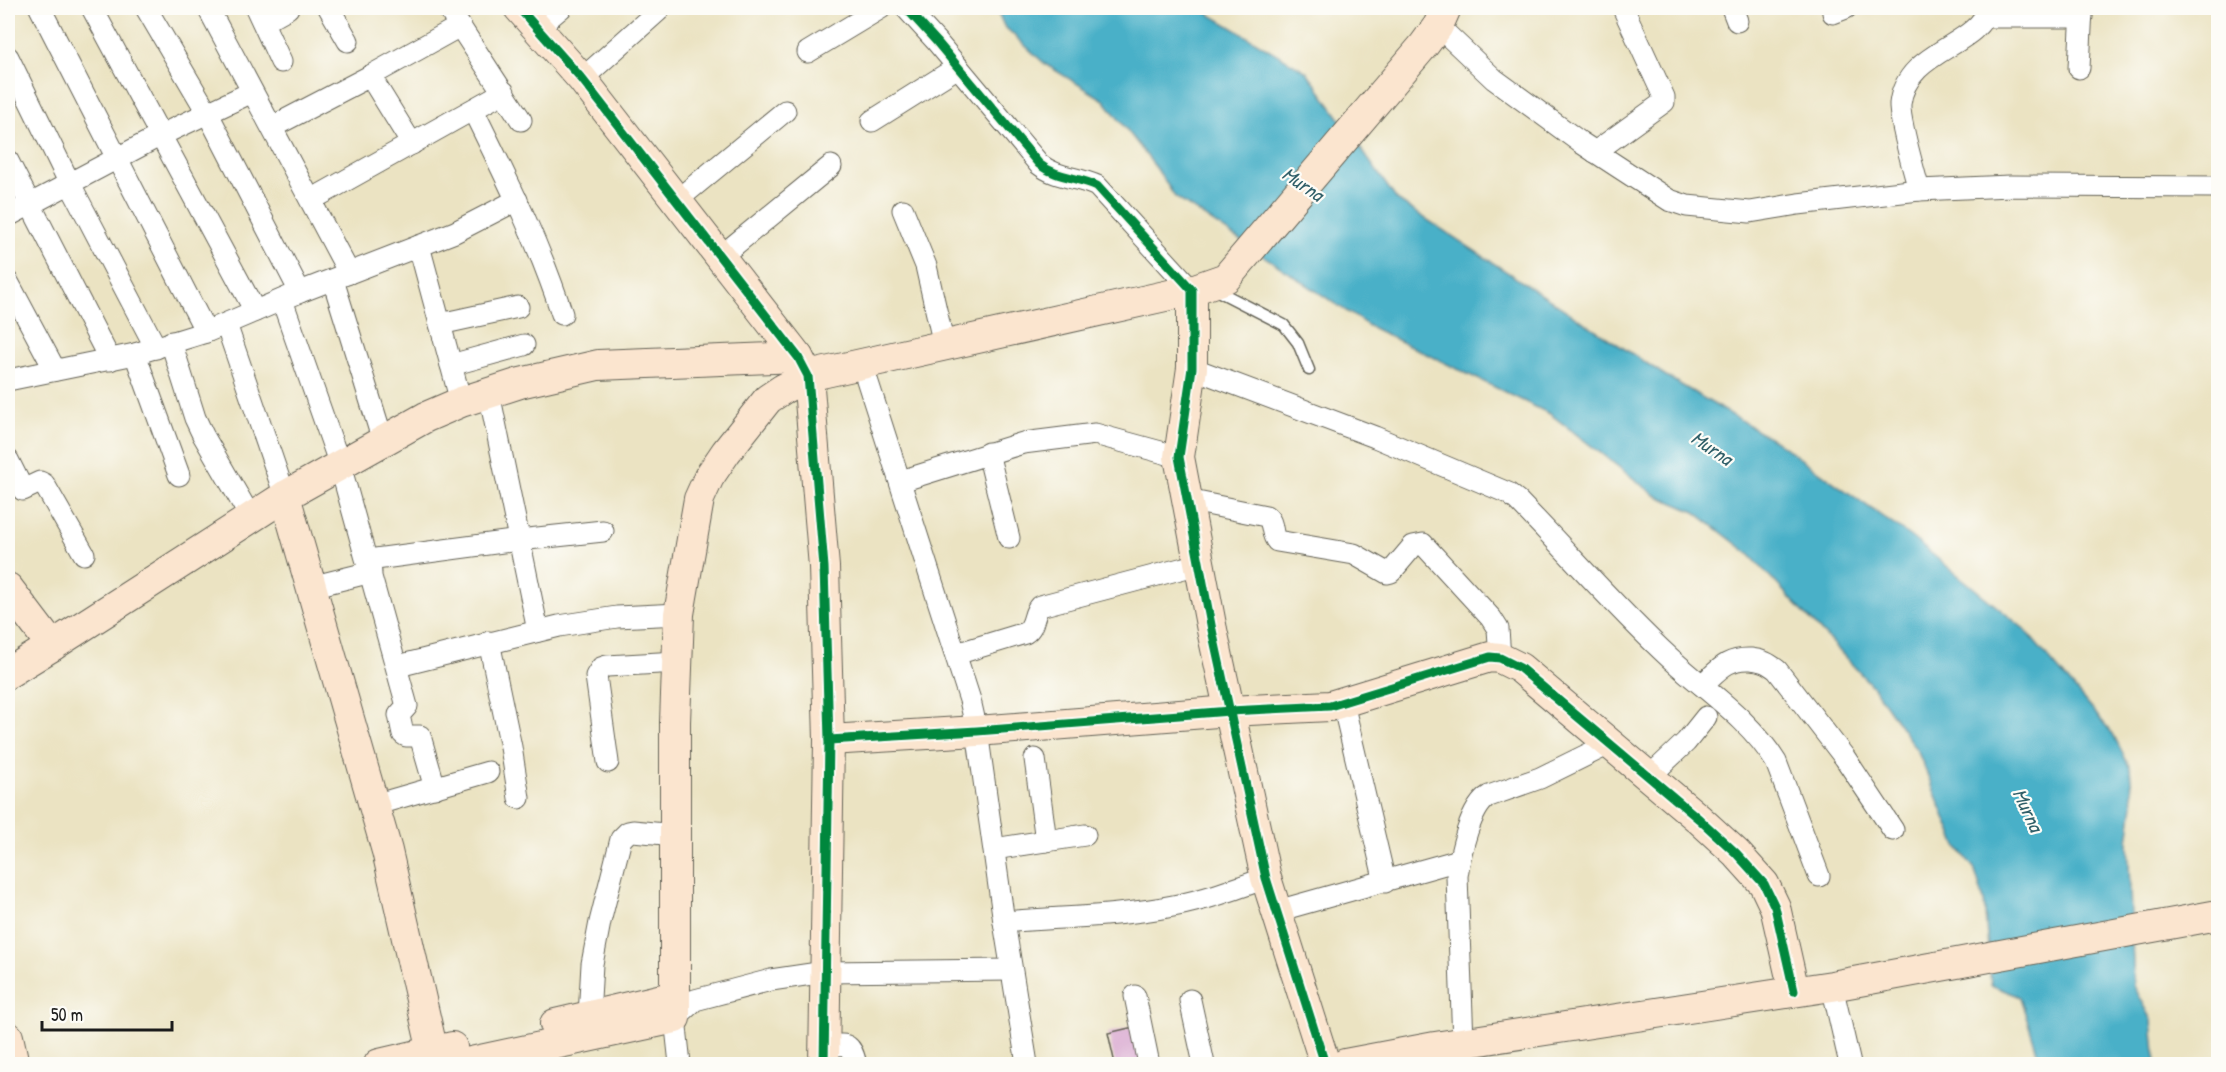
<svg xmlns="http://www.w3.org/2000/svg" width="2226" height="1072" font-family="'Patrick Hand',sans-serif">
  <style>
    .water { fill: #49b0c8; stroke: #326672; stroke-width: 1.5 }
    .building { fill: #d6a2cd }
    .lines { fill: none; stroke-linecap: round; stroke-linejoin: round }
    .lane-casing { stroke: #646256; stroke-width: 13 }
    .street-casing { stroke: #646256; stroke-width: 23 }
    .secondary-casing { stroke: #646256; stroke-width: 32 }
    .lane { stroke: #fff; stroke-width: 10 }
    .street { stroke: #fff; stroke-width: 21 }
    .secondary { stroke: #fbe5cf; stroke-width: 30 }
    .cycleway-casing { stroke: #fdfcf7; stroke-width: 13 }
    .cycleway { stroke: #00873e; stroke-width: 9 }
    .labels { text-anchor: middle; stroke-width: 4.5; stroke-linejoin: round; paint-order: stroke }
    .water-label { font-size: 20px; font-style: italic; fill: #305f69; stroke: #fdfcf7 }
  </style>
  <rect width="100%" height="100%" fill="#fdfcf7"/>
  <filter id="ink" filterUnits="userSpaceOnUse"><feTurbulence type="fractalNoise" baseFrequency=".0167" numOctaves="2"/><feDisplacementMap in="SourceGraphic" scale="12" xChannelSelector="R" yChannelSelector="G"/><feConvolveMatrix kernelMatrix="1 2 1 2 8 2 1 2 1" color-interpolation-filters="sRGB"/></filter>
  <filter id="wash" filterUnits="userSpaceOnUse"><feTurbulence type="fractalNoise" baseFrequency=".008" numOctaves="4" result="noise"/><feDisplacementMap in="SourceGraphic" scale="24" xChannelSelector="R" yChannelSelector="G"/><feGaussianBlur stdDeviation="1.35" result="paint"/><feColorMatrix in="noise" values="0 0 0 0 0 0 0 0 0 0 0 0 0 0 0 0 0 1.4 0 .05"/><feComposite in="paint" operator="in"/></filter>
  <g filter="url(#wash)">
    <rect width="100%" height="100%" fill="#ebe3c2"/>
    <path class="water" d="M996,8H1199L1307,72L1397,200L1666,376L1774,440L1911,537L2023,628L2113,734L2130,768L2133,804L2128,842L2134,986L2152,1020L2156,1064H2041L2020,997L1991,985L1984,900L1974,868L1957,846L1918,752L1874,688L1748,553L1695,512L1655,495L1550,414L1369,326L1175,197L1157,169L1104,100L1045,64L1004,26Z"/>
    <g id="blocks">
      <path class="building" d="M1138,1026L1146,1064H1115L1108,1033Z"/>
    </g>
  </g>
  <g filter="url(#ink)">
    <use href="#blocks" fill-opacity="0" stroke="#646256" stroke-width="1.5"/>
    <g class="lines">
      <defs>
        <path id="lane" d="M1212,288L1284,325L1298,343L1309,370"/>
        <g id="street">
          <path d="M40,8L206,332"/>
          <path d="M92,8L255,311"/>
          <path d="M208,8L349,273"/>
          <path d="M256,8L281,62"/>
          <path d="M329,8L348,41"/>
          <path d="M448,8L521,120"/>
          <path d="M906,8L937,42L1039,164C1056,178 1078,177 1097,186L1192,290"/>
          <path d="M1732,8L1737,21"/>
          <path d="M1833,13L1846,8"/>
          <path d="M1985,17H2082"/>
          <path d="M263,22L288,8"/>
          <path d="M1438,26L1494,79L1580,142L1669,200L1687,206L1750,212L1798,204L1919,190L2010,186L2218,187"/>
          <path d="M537,28L561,8"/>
          <path d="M808,52L881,8"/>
          <path d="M8,57L70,184L156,348"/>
          <path d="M2079,68L2082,8"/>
          <path d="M370,76L412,144"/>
          <path d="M582,79L658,11"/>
          <path d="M473,110C506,177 539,243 562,314"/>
          <path d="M872,121L958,67"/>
          <path d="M272,127L370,76L460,26"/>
          <path d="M1595,152L1664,102V97L1623,8"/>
          <path d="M8,161L110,360"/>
          <path d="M1919,190C1914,171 1899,121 1900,104C1906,50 1978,47 1988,8"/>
          <path d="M311,200L504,92"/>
          <path d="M676,201L785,111"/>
          <path d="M903,210L926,266L944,345"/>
          <path d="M8,216L161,135L252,92"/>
          <path d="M419,246L461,402"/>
          <path d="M720,257L831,166"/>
          <path d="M333,280L383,441"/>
          <path d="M8,282L55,370"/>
          <path d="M300,292L455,232L517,200"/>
          <path d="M282,300L340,465L407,706L399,715L403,734L406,736H420L435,788"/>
          <path d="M226,324L285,496"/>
          <path d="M440,324L518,307"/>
          <path d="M171,342L195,418L203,435L251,518"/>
          <path d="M135,354L179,475"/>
          <path d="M862,364L970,700L977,731L1004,922L1027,1064"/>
          <path d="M451,365L524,345"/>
          <path d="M1192,368L1375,437L1508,493L1517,500C1568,552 1616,608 1669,657C1707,692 1749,718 1776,762L1819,876"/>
          <path d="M8,380L135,354L206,332L300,292L207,112L146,8"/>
          <path d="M489,393L538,631"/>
          <path d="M988,453L1009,538"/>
          <path d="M8,460L23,490L40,482L44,484L84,554"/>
          <path d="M901,481L1023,443L1095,434L1179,457"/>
          <path d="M1187,500L1266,516C1275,523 1270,534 1277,541L1354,554L1387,573L1391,572L1413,546L1423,544L1491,618L1498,629L1500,658"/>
          <path d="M368,560L519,540L603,531"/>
          <path d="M311,587L371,572"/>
          <path d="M489,642L511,747L519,798"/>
          <path d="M956,654L1025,633C1036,626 1032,614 1040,606L1199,564"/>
          <path d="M398,666L559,626L617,617L679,614"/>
          <path d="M1702,685C1719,670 1726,658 1751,659C1762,660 1768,663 1777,670L1845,758L1893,830"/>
          <path d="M1343,703L1385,882"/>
          <path d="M1035,759L1046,841"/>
          <path d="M608,762L596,676L601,668L607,666L677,662"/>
          <path d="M1649,777L1686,742L1706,717"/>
          <path d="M374,805L488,772"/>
          <path d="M994,849L1085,835"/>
          <path d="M1277,911L1459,860"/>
          <path d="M1004,922C1060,917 1118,917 1173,906C1205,900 1235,889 1266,878"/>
          <path d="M1832,986L1850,1064"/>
          <path d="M1135,996L1149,1064"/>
          <path d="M1190,1000L1204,1064"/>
          <path d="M589,1016L592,964L600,922L621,839L628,832L633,831L675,835"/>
          <path d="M1463,1043L1457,876C1460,854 1470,807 1489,796L1540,778L1609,744"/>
          <path d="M823,1046C846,1045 850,1040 856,1064"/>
          <path d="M680,1064L675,1018L695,1000L771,980L825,972L1011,970"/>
        </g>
        <g id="secondary">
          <path d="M519,8L582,79L798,357L808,376L824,567L829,740L824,1064"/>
          <path d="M1192,290V368L1179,457L1212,630L1266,878L1325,1064"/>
          <path d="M285,496L387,851L433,1052"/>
          <path d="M8,588L52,646L285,496L426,417L461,402L520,383L598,365L798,357"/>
          <path d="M8,673L52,646"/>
          <path d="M829,740L977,731L1230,711L1330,706L1490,657L1500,658L1520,668L1699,819L1736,853L1764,884L1775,907L1794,991"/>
          <path d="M555,1024L675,996"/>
          <path d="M8,1037L14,1064"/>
          <path d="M379,1064L452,1047"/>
          <path d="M462,1064L675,1018V722L679,614L699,499L709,477L726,452L768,399L783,389L808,376L1192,290L1226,278L1424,45L1438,26L1446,8"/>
          <path d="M1345,1064L1435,1047L1832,986L2218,915"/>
        </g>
      </defs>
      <use href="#lane" class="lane-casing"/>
      <use href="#street" class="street-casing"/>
      <use href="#secondary" class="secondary-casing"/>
      <use href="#lane" class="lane"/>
      <use href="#street" class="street"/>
      <use href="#secondary" class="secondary"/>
      <defs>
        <g id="cycleway">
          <path d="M519,8L582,79L798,357L808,376L824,567L829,740L824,1064"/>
          <path d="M906,8L937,42L1039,164C1056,178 1078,177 1097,186L1192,290V368L1179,457L1212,630L1266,878L1325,1064"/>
          <path d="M829,740L977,731L1230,711L1330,706L1490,657L1500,658L1520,668L1699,819L1736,853L1764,884L1775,907L1794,991"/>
        </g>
      </defs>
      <use href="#cycleway" class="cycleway-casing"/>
      <use href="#cycleway" class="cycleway"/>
    </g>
  </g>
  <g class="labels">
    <g class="water-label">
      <text transform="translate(1303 184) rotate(34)" y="7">Murna</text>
      <text transform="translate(1712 448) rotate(34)" y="7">Murna</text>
      <text transform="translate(2028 810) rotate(65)" y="7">Murna</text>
    </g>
  </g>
  <rect width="2226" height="1072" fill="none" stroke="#fdfcf7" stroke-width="30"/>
  <path d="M42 1021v9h130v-9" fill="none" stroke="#1c1c1c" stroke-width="3"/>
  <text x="51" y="1021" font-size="18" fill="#1c1c1c" stroke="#fdfcf7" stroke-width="4.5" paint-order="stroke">50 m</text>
</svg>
